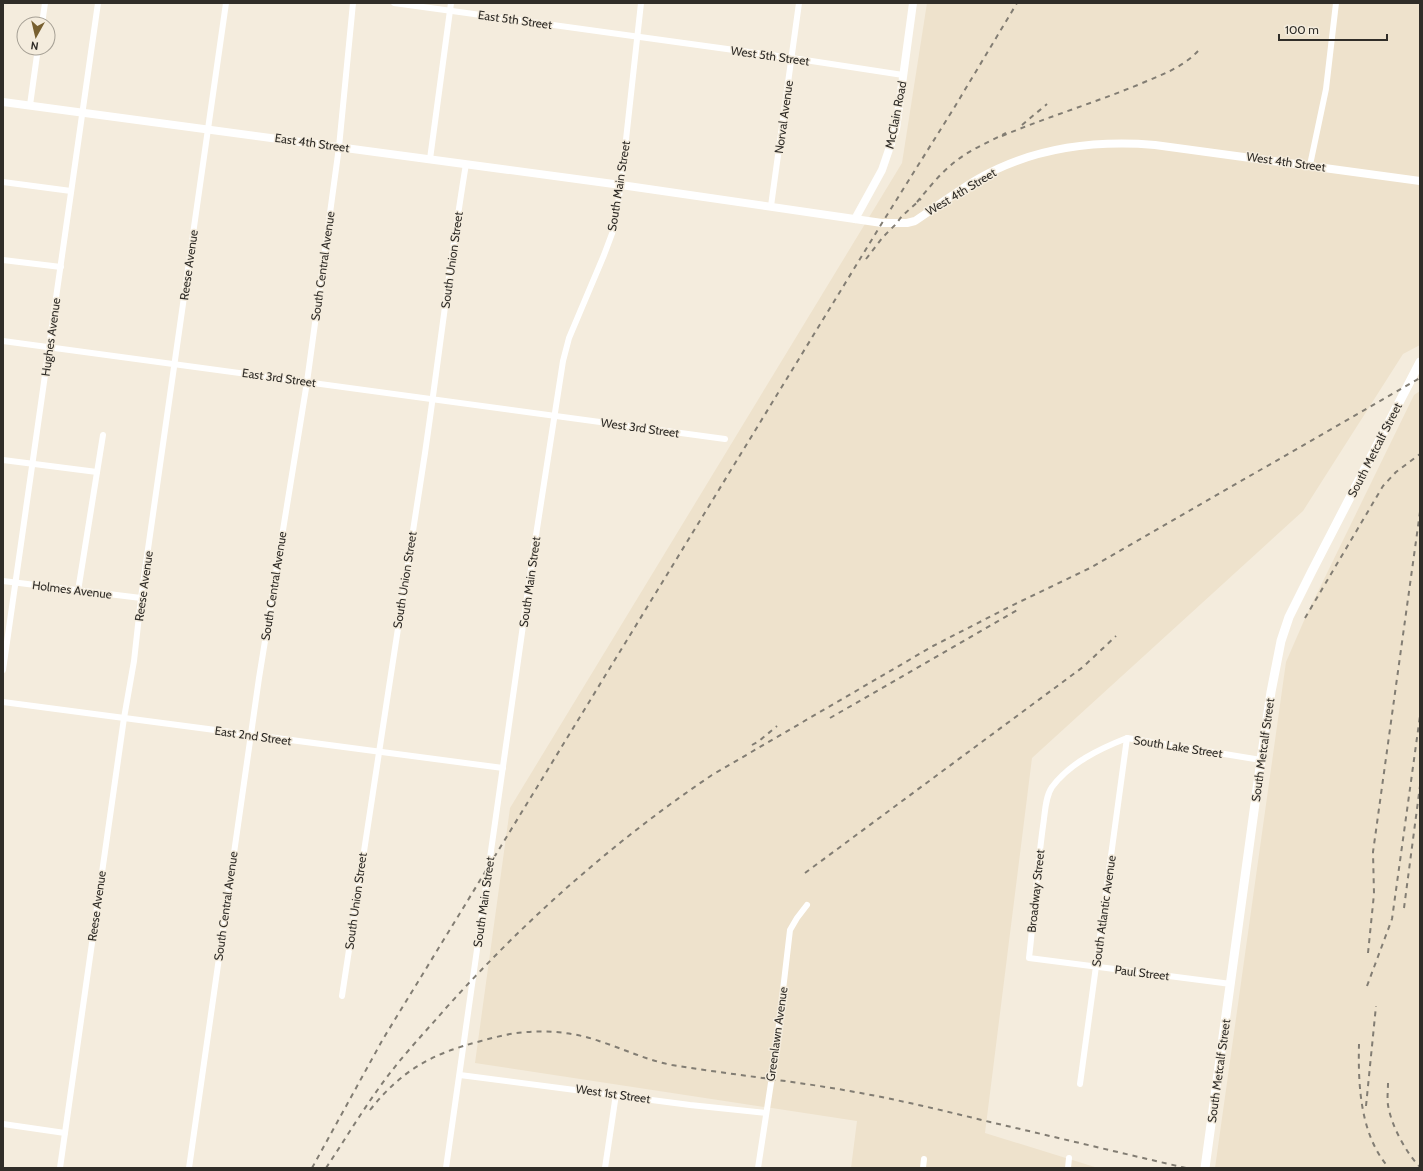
<svg xmlns="http://www.w3.org/2000/svg" width="1423" height="1171" font-family="Cabin,sans-serif">
  <style>
    .built { fill: #eee2cc }
    .lines { fill: none; stroke-linecap: round; stroke-linejoin: round }
    .minor { stroke: #fff; stroke-width: 6 }
    .tertiary { stroke: #fff; stroke-width: 8 }
    .secondary { stroke: #fff; stroke-width: 9 }
    .rail { stroke: #827d73; stroke-width: 2; stroke-dasharray: 5 5; stroke-linecap: butt }
    .labels { text-anchor: middle; stroke-width: 3; stroke-linejoin: round; paint-order: stroke }
    .street-label { font-size: 12px; fill: #302d28; stroke: #f4ecdd }
  </style>
  <rect width="100%" height="100%" fill="#f4ecdd"/>
  <g class="built">
    <path d="M927,3H1420V345L1403,354L1303,511L1032,758L985,1133L1098,1168H851L857,1121L475,1063L510,808L902,163Z"/>
    <path d="M1420,391V1168H1215L1286,662L1306,616L1414,395Z"/>
  </g>
  <g class="lines">
    <g class="minor">
      <path d="M394,3L792,58L903,75"/>
      <path d="M42,24L45,3"/>
      <path d="M30,105L38,48"/>
      <path d="M430,159L451,3"/>
      <path d="M1310,165L1326,89L1336,3"/>
      <path d="M3,182L71,191"/>
      <path d="M771,206L799,3"/>
      <path d="M3,260L61,267"/>
      <path d="M3,341L725,439"/>
      <path d="M3,460L97,472"/>
      <path d="M3,581L141,598"/>
      <path d="M78,591L103,435"/>
      <path d="M3,670L98,3"/>
      <path d="M3,702L503,768"/>
      <path d="M1231,984L1029,958C1034,914 1037,870 1043,826C1045,814 1045,797 1052,787C1070,763 1099,749 1127,738L1261,760"/>
      <path d="M342,996C368,815 398,634 425,453C439,357 450,260 466,164"/>
      <path d="M460,1075L690,1105L766,1113"/>
      <path d="M1080,1084L1127,738"/>
      <path d="M3,1124L65,1133"/>
      <path d="M60,1168L124,718L134,661L141,598L226,3"/>
      <path d="M189,1168L259,678L307,382L339,147L353,3"/>
      <path d="M446,1168L534,548L563,361L569,338L604,255L613,231L621,185L641,3"/>
      <path d="M605,1168L616,1094"/>
      <path d="M758,1168L776,1050L790,930L797,918L807,905"/>
      <path d="M923,1168L924,1159"/>
      <path d="M1068,1168L1069,1158"/>
    </g>
    <g class="tertiary">
      <path d="M3,102L621,185L882,223H907L915,221C936,207 956,192 978,179C1032,148 1094,140 1155,145L1420,181"/>
      <path d="M855,219L882,170L896,129L913,3"/>
    </g>
    <path class="secondary" d="M1205,1168L1261,760L1271,692L1281,641L1289,617L1312,571L1420,362"/>
    <g class="rail">
      <path d="M1022,125L1047,104"/>
      <path d="M1002,136C1047,117 1094,103 1140,84C1161,75 1182,68 1198,51"/>
      <path d="M917,202C929,188 941,172 956,161C971,149 989,142 1006,133"/>
      <path d="M866,259L883,237L896,224L902,216L921,199"/>
      <path d="M1305,618L1383,486L1396,472L1420,454"/>
      <path d="M830,718L1019,609"/>
      <path d="M752,745L759,741L777,726"/>
      <path d="M805,873L1083,667L1116,636"/>
      <path d="M1404,908L1420,786"/>
      <path d="M1368,953L1374,894L1373,852L1420,512"/>
      <path d="M1367,986L1392,919L1420,716"/>
      <path d="M1359,1044C1358,1085 1360,1135 1389,1168"/>
      <path d="M1388,1083C1388,1090 1387,1098 1388,1105C1391,1125 1406,1153 1420,1167"/>
      <path d="M1366,1106L1376,1006"/>
      <path d="M370,1110C402,1070 431,1054 481,1041C496,1037 511,1033 527,1032C551,1030 576,1033 599,1041C624,1049 646,1060 672,1065C733,1075 795,1081 855,1092C900,1100 945,1111 990,1122C1055,1137 1121,1153 1186,1168"/>
      <path d="M312,1168L383,1039L882,223L954,108L1017,3"/>
      <path d="M326,1168C346,1138 365,1106 387,1077C405,1053 426,1031 446,1008C525,920 614,841 712,775L933,646L1009,607L1090,568L1420,378"/>
    </g>
  </g>
  <g class="labels">
    <g class="street-label">
      <text transform="translate(515 20) rotate(8)" y="4">East 5th Street</text>
      <text transform="translate(770 56) rotate(8)" y="4">West 5th Street</text>
      <text transform="translate(896 115) rotate(-79)" y="4">McClain Road</text>
      <text transform="translate(784 117) rotate(-82)" y="4">Norval Avenue</text>
      <text transform="translate(312 143) rotate(8)" y="4">East 4th Street</text>
      <text transform="translate(1286 162) rotate(8)" y="4">West 4th Street</text>
      <text transform="translate(619 186) rotate(-81)" y="4">South Main Street</text>
      <text transform="translate(961 192) rotate(-31)" y="4">West 4th Street</text>
      <text transform="translate(452 260) rotate(-82)" y="4">South Union Street</text>
      <text transform="translate(189 265) rotate(-82)" y="4">Reese Avenue</text>
      <text transform="translate(323 266) rotate(-82)" y="4">South Central Avenue</text>
      <text transform="translate(51 337) rotate(-82)" y="4">Hughes Avenue</text>
      <text transform="translate(279 378) rotate(8)" y="4">East 3rd Street</text>
      <text transform="translate(640 428) rotate(8)" y="4">West 3rd Street</text>
      <text transform="translate(1375 450) rotate(-63)" y="4">South Metcalf Street</text>
      <text transform="translate(405 580) rotate(-81)" y="4">South Union Street</text>
      <text transform="translate(530 582) rotate(-82)" y="4">South Main Street</text>
      <text transform="translate(144 586) rotate(-82)" y="4">Reese Avenue</text>
      <text transform="translate(274 586) rotate(-81)" y="4">South Central Avenue</text>
      <text transform="translate(72 590) rotate(7)" y="4">Holmes Avenue</text>
      <text transform="translate(253 736) rotate(8)" y="4">East 2nd Street</text>
      <text transform="translate(1178 747) rotate(9)" y="4">South Lake Street</text>
      <text transform="translate(1263 750) rotate(-82)" y="4">South Metcalf Street</text>
      <text transform="translate(1036 891) rotate(-84)" y="4">Broadway Street</text>
      <text transform="translate(356 901) rotate(-82)" y="4">South Union Street</text>
      <text transform="translate(484 902) rotate(-82)" y="4">South Main Street</text>
      <text transform="translate(97 906) rotate(-82)" y="4">Reese Avenue</text>
      <text transform="translate(226 906) rotate(-82)" y="4">South Central Avenue</text>
      <text transform="translate(1104 911) rotate(-82)" y="4">South Atlantic Avenue</text>
      <text transform="translate(1142 973) rotate(7)" y="4">Paul Street</text>
      <text transform="translate(777 1034) rotate(-82)" y="4">Greenlawn Avenue</text>
      <text transform="translate(1219 1071) rotate(-82)" y="4">South Metcalf Street</text>
      <text transform="translate(613 1094) rotate(8)" y="4">West 1st Street</text>
    </g>
  </g>
  <rect width="1423" height="1171" fill="none" stroke="#302d28" stroke-width="8"/>
  <g transform="translate(36 36) rotate(188)"><circle r="19" fill="#f4ecdd" stroke="#a6a095"/>
  <path d="M0-3L7 15L0 10L-7 15Z" fill="#786030"/>
  <text y="-6" font-size="11" font-weight="bold" text-anchor="middle" fill="#302d28">N</text>
  </g>
  <path d="M1279 34v6h108v-6" fill="none" stroke="#302d28" stroke-width="2"/>
  <text x="1285" y="34" font-size="12" fill="#302d28" stroke="#f4ecdd" stroke-width="3" paint-order="stroke">100 m</text>
</svg>
